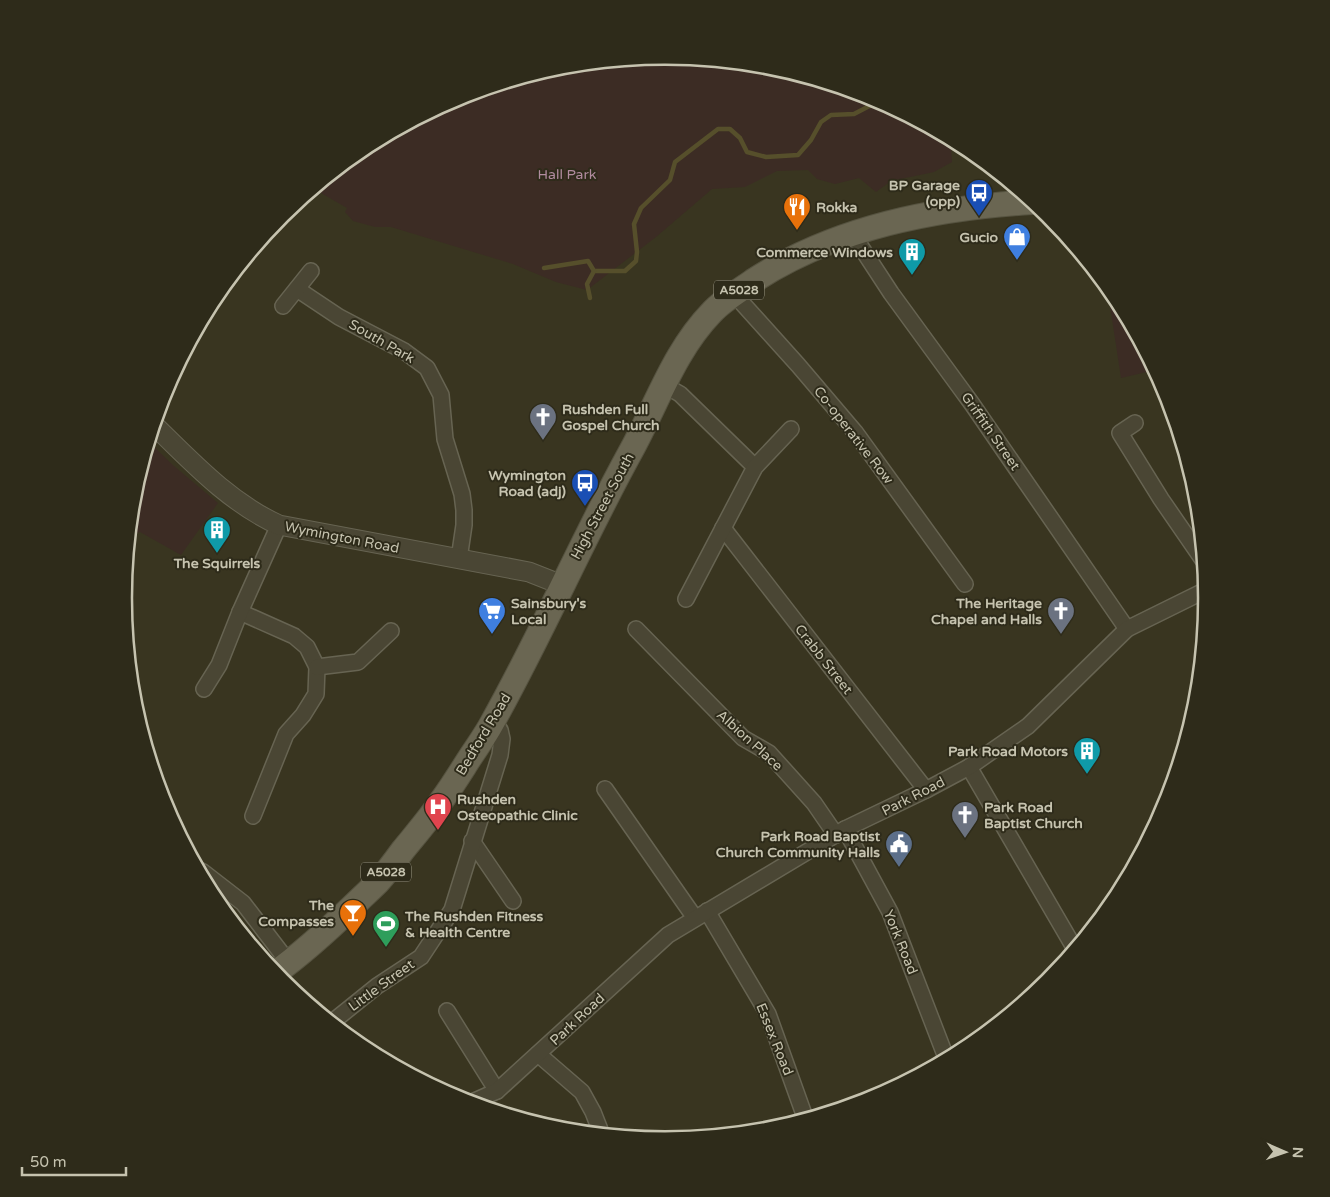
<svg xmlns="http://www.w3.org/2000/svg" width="1330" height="1197" font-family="'Varela Round',sans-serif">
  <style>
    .green { fill: #3c2c24 }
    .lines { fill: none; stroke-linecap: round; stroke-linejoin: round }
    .stream { stroke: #564f2b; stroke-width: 4.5 }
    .minor-casing { stroke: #676452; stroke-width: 18 }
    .tertiary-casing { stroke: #676452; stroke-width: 21 }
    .primary-casing { stroke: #565340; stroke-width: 26 }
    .minor { stroke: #4a4634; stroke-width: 15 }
    .tertiary { stroke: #4a4634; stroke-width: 19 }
    .primary { stroke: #6a6652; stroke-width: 24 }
    .labels { text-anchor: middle; stroke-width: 4; stroke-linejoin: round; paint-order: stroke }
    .shield { fill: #2e2b1a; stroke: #989582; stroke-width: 1 }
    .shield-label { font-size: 12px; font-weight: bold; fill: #c6c3af }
    .park-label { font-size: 14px; fill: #b18c9f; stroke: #2e2b1a }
    .poi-label { font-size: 14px; font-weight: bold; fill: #c6c3af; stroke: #2e2b1a; text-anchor: end }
    .street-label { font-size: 14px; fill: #c6c3af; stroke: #2e2b1a }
    .rim { fill: none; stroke: #c6c3af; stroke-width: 2.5 }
  </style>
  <rect width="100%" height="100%" fill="#393520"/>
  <g class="green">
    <path d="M665,56L771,67L873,98L958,143L951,146L952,162L934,172L891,181L876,192L859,178L835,184L817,179L808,170L777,171L745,187L712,189L656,237L587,290L556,282L513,264L391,227H375L353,221L345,212L347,208L314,189L364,147L458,97L559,67Z"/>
    <path d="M1107,286L1116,297L1155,370L1121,378Z"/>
    <path d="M149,442L174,466L218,503L181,555L140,532L129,536L133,492Z"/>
  </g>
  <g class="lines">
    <g class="stream">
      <path d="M544,268L588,261L594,271H625L636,261L637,252L634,224L641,208L670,180L675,162L718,129H730L740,138L747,152L766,157L798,155L811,140L821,122L831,115L854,114L879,101"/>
      <path d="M590,298L587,284L594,271"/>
    </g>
    <defs>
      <g id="minor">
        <path d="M855,233L857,241L891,293L972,404L1127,629"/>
        <path d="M297,289L339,317L404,351L427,368L441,395L445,439L462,494L464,510V525L459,559"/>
        <path d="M734,294L798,365L855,432L965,584"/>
        <path d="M283,306L311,271"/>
        <path d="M664,385L680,394L755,467"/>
        <path d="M1135,423L1120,433L1161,499L1203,560"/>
        <path d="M723,528L926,790"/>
        <path d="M686,599L755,467L791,429"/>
        <path d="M240,612L294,636L307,647L317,667L316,694L303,715L286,734L253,816"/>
        <path d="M636,629L743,738L769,753L814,803L836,835"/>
        <path d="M317,667L358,662L391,631"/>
        <path d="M204,689L219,665L240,612L279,525"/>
        <path d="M969,767L1075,949"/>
        <path d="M605,789L695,918"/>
        <path d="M845,829L890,912L947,1060"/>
        <path d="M472,841L513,901"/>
        <path d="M197,869L203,872L243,903L289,963"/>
        <path d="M707,911L768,1014L806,1120"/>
        <path d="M447,1011L497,1091"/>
        <path d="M331,1023L377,986L421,957L452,910L500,755L502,739L500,730L491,726"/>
        <path d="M538,1054L582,1092L593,1112L602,1135"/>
        <path d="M470,1103L497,1091L668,935L845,829L926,790L969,767L1028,726L1127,629L1206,590"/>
      </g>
      <path id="tertiary" d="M154,425C192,462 230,503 279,525L529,572L562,585"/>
      <path id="primary" d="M275,973C303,953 328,930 353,906C361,898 370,890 378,882C387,872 395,861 403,850C416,834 430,818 442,800C450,789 457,778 464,767C473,752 484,738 492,723C542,634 582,540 631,451C657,404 674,351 712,312C723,300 739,291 753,281C836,227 935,208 1032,202"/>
    </defs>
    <use href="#minor" class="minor-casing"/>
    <use href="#tertiary" class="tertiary-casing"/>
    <use href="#primary" class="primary-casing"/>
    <use href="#minor" class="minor"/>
    <use href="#tertiary" class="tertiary"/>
    <use href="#primary" class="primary"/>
  </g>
  <defs>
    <symbol id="bus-pin" viewBox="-11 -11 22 30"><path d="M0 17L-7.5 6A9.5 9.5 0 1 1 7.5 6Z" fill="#1a4fb4" stroke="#2e2b1a"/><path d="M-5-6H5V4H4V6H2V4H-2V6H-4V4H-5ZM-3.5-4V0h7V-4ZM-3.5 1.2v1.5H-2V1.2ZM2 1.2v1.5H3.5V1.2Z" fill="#fff"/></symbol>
    <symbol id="restaurant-pin" viewBox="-11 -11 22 30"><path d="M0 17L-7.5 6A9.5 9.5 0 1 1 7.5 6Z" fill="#e8710a" stroke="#2e2b1a"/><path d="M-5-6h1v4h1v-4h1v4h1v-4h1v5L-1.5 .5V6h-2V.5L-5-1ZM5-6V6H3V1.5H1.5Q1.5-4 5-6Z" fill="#fff"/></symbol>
    <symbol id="shop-pin" viewBox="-11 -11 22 30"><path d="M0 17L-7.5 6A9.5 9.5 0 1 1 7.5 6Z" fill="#3f7fe0" stroke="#2e2b1a"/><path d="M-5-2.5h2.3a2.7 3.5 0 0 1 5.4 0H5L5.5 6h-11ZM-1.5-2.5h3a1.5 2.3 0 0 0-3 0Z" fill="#fff"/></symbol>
    <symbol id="building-pin" viewBox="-11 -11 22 30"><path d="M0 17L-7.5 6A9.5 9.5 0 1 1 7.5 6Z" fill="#0f9aa8" stroke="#2e2b1a"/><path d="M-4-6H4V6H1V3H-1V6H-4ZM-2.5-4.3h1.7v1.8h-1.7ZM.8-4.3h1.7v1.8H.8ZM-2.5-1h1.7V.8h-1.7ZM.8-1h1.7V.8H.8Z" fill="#fff"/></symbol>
    <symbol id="church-pin" viewBox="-11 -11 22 30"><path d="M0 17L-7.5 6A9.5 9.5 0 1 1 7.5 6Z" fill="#6b7280" stroke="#2e2b1a"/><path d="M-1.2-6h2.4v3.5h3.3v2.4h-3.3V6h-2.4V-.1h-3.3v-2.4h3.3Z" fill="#fff"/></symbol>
    <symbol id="supermarket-pin" viewBox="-11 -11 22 30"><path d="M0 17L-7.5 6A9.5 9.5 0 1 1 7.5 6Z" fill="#3f7fe0" stroke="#2e2b1a"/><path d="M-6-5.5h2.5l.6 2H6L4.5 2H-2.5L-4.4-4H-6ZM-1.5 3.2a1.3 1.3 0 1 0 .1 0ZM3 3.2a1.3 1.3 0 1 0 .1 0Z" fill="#fff"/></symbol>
    <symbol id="hospital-pin" viewBox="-11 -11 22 30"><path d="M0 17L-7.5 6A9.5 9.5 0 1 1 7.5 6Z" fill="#e0444e" stroke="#2e2b1a"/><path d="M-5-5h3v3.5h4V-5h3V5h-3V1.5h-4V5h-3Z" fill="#fff"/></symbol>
    <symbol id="civic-pin" viewBox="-11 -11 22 30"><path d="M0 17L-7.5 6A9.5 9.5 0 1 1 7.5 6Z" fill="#5c6f8a" stroke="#2e2b1a"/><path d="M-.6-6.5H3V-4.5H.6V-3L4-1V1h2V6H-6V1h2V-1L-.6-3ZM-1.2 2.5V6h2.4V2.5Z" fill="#fff"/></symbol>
    <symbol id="bar-pin" viewBox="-11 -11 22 30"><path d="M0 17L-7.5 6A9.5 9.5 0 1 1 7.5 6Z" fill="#e8710a" stroke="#2e2b1a"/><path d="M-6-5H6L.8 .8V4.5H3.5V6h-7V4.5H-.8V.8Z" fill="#fff"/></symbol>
    <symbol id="stadium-pin" viewBox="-11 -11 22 30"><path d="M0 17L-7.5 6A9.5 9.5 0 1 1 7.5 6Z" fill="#2e9e5b" stroke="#2e2b1a"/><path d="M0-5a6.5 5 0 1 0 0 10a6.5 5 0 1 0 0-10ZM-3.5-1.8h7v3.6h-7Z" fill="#fff"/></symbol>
  </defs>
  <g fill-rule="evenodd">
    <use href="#bus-pin" x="963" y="177" width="32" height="43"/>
    <use href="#restaurant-pin" x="781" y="191" width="32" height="43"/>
    <use href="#shop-pin" x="1001" y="221" width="32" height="43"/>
    <use href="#building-pin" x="896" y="236" width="32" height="43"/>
    <use href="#church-pin" x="527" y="401" width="32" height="43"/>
    <use href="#bus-pin" x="569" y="467" width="32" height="43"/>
    <use href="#building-pin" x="201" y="514" width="32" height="43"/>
    <use href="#supermarket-pin" x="476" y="595" width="32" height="43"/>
    <use href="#church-pin" x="1045" y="595" width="32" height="43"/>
    <use href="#building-pin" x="1071" y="735" width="32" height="43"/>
    <use href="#hospital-pin" x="422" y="791" width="32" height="43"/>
    <use href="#church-pin" x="949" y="799" width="32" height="43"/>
    <use href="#civic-pin" x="883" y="828" width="32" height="43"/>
    <use href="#bar-pin" x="337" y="897" width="32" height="43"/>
    <use href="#stadium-pin" x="370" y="908" width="32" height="43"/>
  </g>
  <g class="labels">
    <g class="shield">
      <rect x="714" y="280.5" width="50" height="19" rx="4"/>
      <rect x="361" y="862.5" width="50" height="19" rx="4"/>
    </g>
    <g class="shield-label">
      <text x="739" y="294">A5028</text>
      <text x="386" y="876">A5028</text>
    </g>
    <g class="park-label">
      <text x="567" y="179">Hall Park</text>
    </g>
    <g class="poi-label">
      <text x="960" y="190">BP Garage<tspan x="960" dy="16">(opp)</tspan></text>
      <text x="816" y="212" text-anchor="start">Rokka</text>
      <text x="998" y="242">Gucio</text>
      <text x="893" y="257">Commerce Windows</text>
      <text x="562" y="414" text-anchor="start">Rushden Full<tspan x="562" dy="16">Gospel Church</tspan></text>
      <text x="566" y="480">Wymington<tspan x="566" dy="16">Road (adj)</tspan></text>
      <text x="217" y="568" text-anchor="middle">The Squirrels</text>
      <text x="511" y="608" text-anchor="start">Sainsbury's<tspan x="511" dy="16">Local</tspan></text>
      <text x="1042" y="608">The Heritage<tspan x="1042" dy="16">Chapel and Halls</tspan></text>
      <text x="1068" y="756">Park Road Motors</text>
      <text x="457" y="804" text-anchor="start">Rushden<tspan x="457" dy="16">Osteopathic Clinic</tspan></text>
      <text x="984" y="812" text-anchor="start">Park Road<tspan x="984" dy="16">Baptist Church</tspan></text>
      <text x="880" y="841">Park Road Baptist<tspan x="880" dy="16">Church Community Halls</tspan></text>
      <text x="334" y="910">The<tspan x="334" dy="16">Compasses</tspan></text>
      <text x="405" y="921" text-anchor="start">The Rushden Fitness<tspan x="405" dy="16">&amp; Health Centre</tspan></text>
    </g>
    <g class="street-label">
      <text transform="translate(382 341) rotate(30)" y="5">South Park</text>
      <text transform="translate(991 431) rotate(55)" y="5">Griffith Street</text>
      <text transform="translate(854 435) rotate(52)" y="5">Co-operative Row</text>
      <text transform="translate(602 506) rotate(-62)" y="5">High Street South</text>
      <text transform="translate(342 537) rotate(11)" y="5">Wymington Road</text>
      <text transform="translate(824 659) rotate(52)" y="5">Crabb Street</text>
      <text transform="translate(483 734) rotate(-59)" y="5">Bedford Road</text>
      <text transform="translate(750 740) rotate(42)" y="5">Albion Place</text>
      <text transform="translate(913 796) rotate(-27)" y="5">Park Road</text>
      <text transform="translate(901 942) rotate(68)" y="5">York Road</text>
      <text transform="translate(381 985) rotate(-36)" y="5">Little Street</text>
      <text transform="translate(577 1019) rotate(-43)" y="5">Park Road</text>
      <text transform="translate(775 1039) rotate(68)" y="5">Essex Road</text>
    </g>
  </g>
  <path d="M0 0H1330V1197H0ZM132 598a533 533 0 1 1 1066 0a533 533 0 1 1-1066 0Z" fill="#2e2b1a" fill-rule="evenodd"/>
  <path class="rim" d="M132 598a533 533 0 1 1 1066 0a533 533 0 1 1-1066 0Z"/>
  <g transform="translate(1285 1152) rotate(92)" stroke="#2e2b1a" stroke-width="4" paint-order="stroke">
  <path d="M0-4L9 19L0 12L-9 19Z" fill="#c6c3af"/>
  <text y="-8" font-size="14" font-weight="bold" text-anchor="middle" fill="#c6c3af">N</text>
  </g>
  <path d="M22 1167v8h104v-8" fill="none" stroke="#c6c3af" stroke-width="2.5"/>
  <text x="30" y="1167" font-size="15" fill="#c6c3af" stroke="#2e2b1a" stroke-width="4" paint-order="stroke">50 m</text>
</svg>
